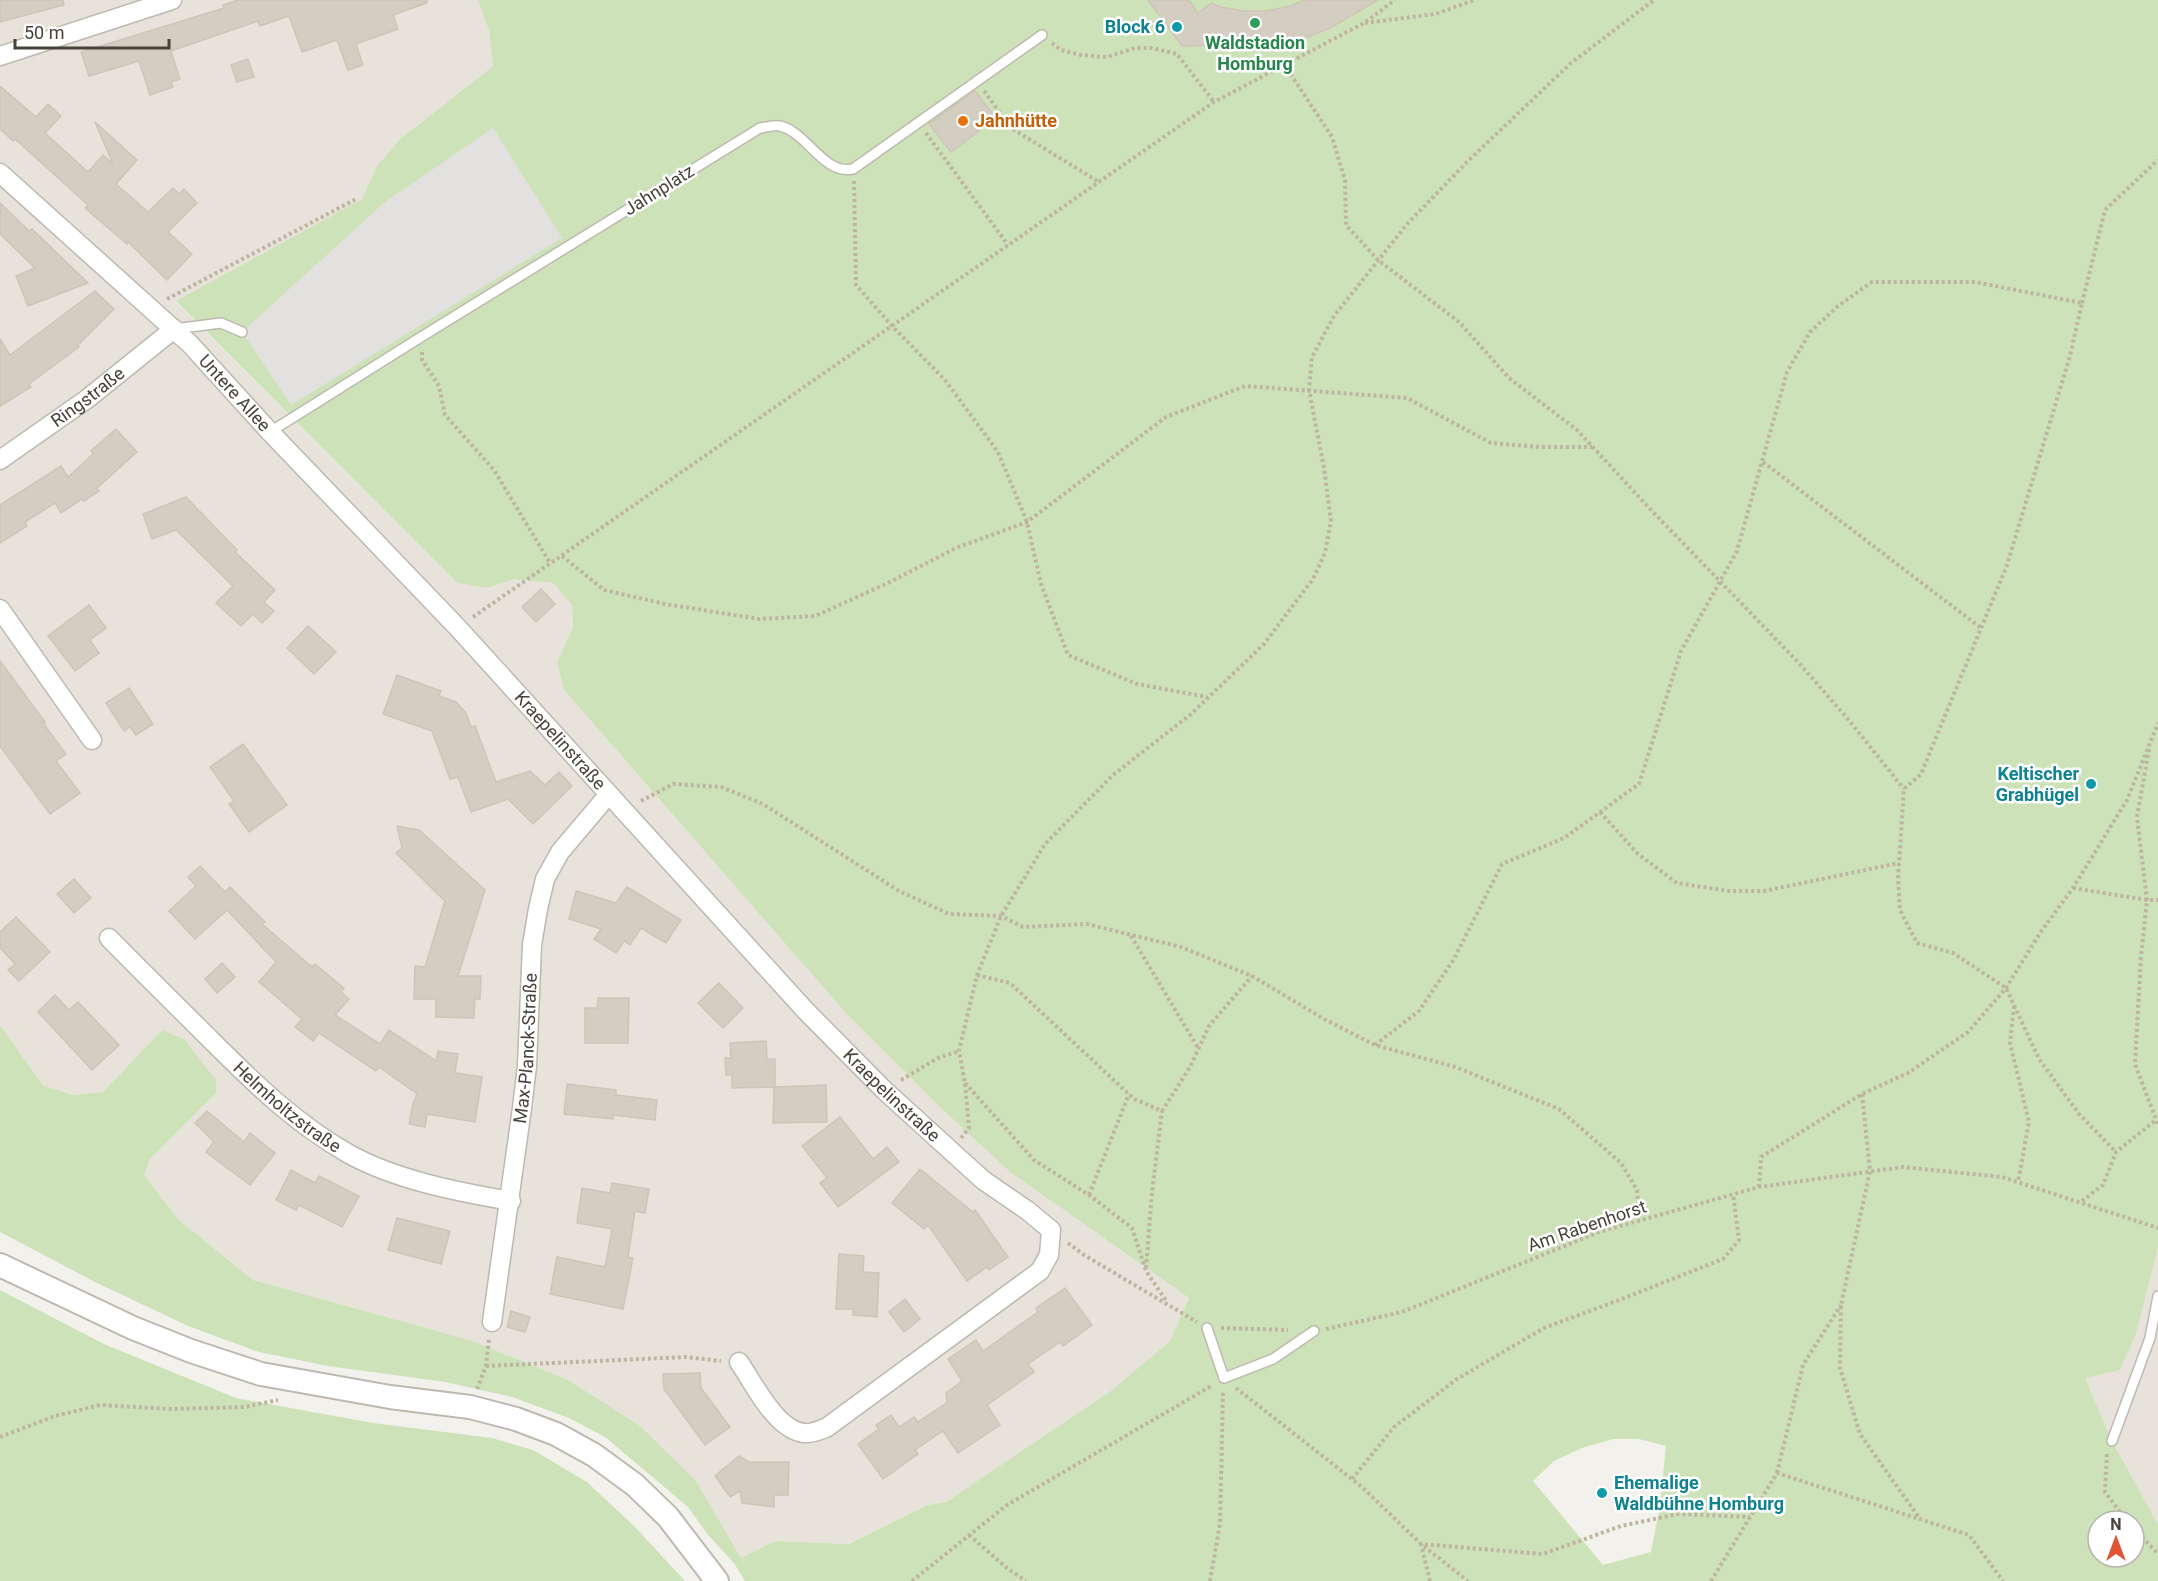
<svg xmlns="http://www.w3.org/2000/svg" width="2158" height="1581" font-family="Roboto,sans-serif">
  <style>
    .residential { fill: #e7e3da }
    .green { fill: #cee2b9; fill-rule: evenodd }
    .parking { fill: #e3e1df }
    .building { fill: #d4cdc1; stroke: #cec5b6; stroke-width: 1.5 }
    .lines { fill: none; stroke-linecap: round; stroke-linejoin: round }
    .service-casing { stroke: #beb9ae; stroke-width: 12 }
    .minor-casing { stroke: #beb9ae; stroke-width: 21 }
    .tertiary-casing { stroke: #beb9ae; stroke-width: 26 }
    .path { stroke: #beb5a1; stroke-width: 4; stroke-dasharray: 3 3; stroke-linecap: butt }
    .service { stroke: #fff; stroke-width: 9 }
    .minor { stroke: #fff; stroke-width: 18 }
    .tertiary { stroke: #fff; stroke-width: 22 }
    .leisure-dot { fill: #2e9e5b; stroke: #fff; stroke-width: 2 }
    .culture-dot { fill: #0f9aa8; stroke: #fff; stroke-width: 2 }
    .food-dot { fill: #e8710a; stroke: #fff; stroke-width: 2 }
    .labels { text-anchor: middle; stroke-width: 5; stroke-linejoin: round; paint-order: stroke }
    .culture-label { font-size: 18px; font-weight: bold; fill: #0d838f; stroke: #fff; text-anchor: end }
    .leisure-label { font-size: 18px; font-weight: bold; fill: #27864d; stroke: #fff }
    .food-label { font-size: 18px; font-weight: bold; fill: #c56008; stroke: #fff; text-anchor: start }
    .street-label { font-size: 18px; fill: #47423a; stroke: #fff }
  </style>
  <rect width="100%" height="100%" fill="#f3f1eb"/>
  <g class="residential">
    <path d="M0,0H478L489,31L493,66L399,140L377,166L362,199L176,302L457,583L488,588L514,579L553,583L572,605L573,627L557,662L564,690L845,1012L941,1108L1010,1172L1189,1298L1170,1341L1112,1390L946,1502L928,1505L847,1544L775,1541L741,1559L696,1481L568,1380L473,1341L253,1280L179,1220L144,1175L150,1159L216,1093L162,1030L103,1092L73,1095L43,1085L0,1025Z"/>
    <path d="M2158,1248V1524L2112,1441L2084,1377L2120,1370L2136,1334Z"/>
  </g>
  <g class="green">
    <path d="M478,0H2158V1248L2136,1334L2120,1370L2085,1378L2112,1441L2158,1524V1581H745L734,1563L708,1535L688,1507L605,1437L569,1418L512,1397L445,1382L328,1366L259,1352L188,1326L95,1282L0,1232V1025L43,1085L73,1095L103,1092L162,1030L184,1039L216,1080V1093L150,1159L144,1175L179,1220L253,1280L473,1341L568,1380L640,1426L696,1481L741,1558L775,1541L848,1544L928,1505L946,1502L1112,1390L1170,1341L1189,1298L1010,1172L941,1108L845,1012L564,690L557,662L573,627L572,605L553,583L514,579L488,588L457,583L176,301L362,199L377,166L399,140L493,66L489,31ZM1613,1439H1639L1666,1446L1660,1506L1651,1552L1603,1565L1533,1481L1554,1461L1582,1448ZM2098,1521H2134V1557H2098Z"/>
    <path d="M0,1290L104,1344L236,1398L373,1423L492,1438L533,1450L587,1482L634,1526L685,1581H0Z"/>
  </g>
  <path class="parking" d="M493,128L562,238L291,405L242,332L385,202Z"/>
  <g class="building">
    <path d="M0,0H63L64,5L0,22Z"/>
    <path d="M238,0H427V3L393,15L398,29L356,44L363,65L348,70L337,40L302,52L289,16L260,26L258,21L171,51L180,79L171,82L173,87L150,95L139,61L89,76L81,52L224,8L223,5Z"/>
    <path d="M1148,0H1189L1198,13L1211,3L1221,7L1244,11H1266L1290,6L1305,0H1378L1330,28L1300,40L1270,45L1182,46Z"/>
    <path d="M248,59L254,77L237,82L231,65Z"/>
    <path d="M0,86L36,117L48,104L61,116L45,133L88,172L103,155L113,164L95,122L137,160L116,184L148,212L173,188L179,194L184,189L197,203L168,232L192,254L167,280L128,242L127,244L85,208L88,205L15,139L13,141L0,129Z"/>
    <path d="M975,91L996,118L951,152L929,124Z"/>
    <path d="M0,203L29,231L32,229L88,283L28,306L16,276L35,268L0,234Z"/>
    <path d="M95,291L114,309L78,345L79,347L29,384L31,387L0,406V339L10,355Z"/>
    <path d="M116,429L137,452L97,488L99,491L84,501L82,499L61,513L55,503L25,522L27,526L0,543V505L61,466L68,477L93,454L91,451Z"/>
    <path d="M186,497L237,550L235,552L275,590L264,602L274,611L262,623L253,614L241,626L216,603L233,586L176,530L152,539L143,514Z"/>
    <path d="M541,589L555,604L536,622L522,607Z"/>
    <path d="M89,605L106,628L90,640L99,653L75,671L48,636Z"/>
    <path d="M308,626L336,652L314,674L287,648Z"/>
    <path d="M0,661L45,722L43,723L66,754L56,761L80,793L50,814L0,746Z"/>
    <path d="M397,675L441,691L439,696L456,702L466,713L471,727L475,726L496,782L530,771L545,785L559,772L572,786L533,824L508,799L471,812L458,777L450,779L432,731L383,714Z"/>
    <path d="M129,688L153,724L136,735L130,727L124,731L106,703Z"/>
    <path d="M243,744L287,805L249,832L229,804L234,801L210,767Z"/>
    <path d="M397,826L419,830L485,890L458,976H481L480,999H475L474,1018L436,1017V999H414L415,966L425,967L445,901L396,853L402,848Z"/>
    <path d="M200,866L225,892L230,887L265,922L262,924L312,967L315,964L344,988L341,992L349,999L335,1015L380,1044L389,1030L436,1061L438,1051L458,1054L455,1073L482,1077L475,1122L427,1114L425,1127L409,1124L413,1104L417,1094L379,1067L376,1071L319,1033L313,1041L295,1027L302,1019L259,982L276,962L227,910L195,939L169,911L196,886L188,877Z"/>
    <path d="M74,879L91,898L74,913L57,894Z"/>
    <path d="M627,887L681,920L666,943L641,928L630,945L624,941L616,953L594,939L601,929L569,919L576,891L616,903Z"/>
    <path d="M16,917L50,952L19,981L8,970L15,964L0,948V932Z"/>
    <path d="M222,963L235,977L217,993L205,979Z"/>
    <path d="M719,983L743,1008L723,1028L698,1003Z"/>
    <path d="M55,995L69,1010L78,1002L119,1045L92,1070L38,1012Z"/>
    <path d="M598,998H629L628,1043H585V1008H597Z"/>
    <path d="M766,1041L767,1059H775V1087L826,1085L827,1122L773,1123L774,1087L732,1088V1075H726L725,1058H731L730,1043Z"/>
    <path d="M567,1084L616,1090V1095L657,1100L655,1120L613,1115V1119L564,1114Z"/>
    <path d="M207,1111L244,1142L250,1133L275,1153L250,1185L206,1152L214,1142L195,1123Z"/>
    <path d="M840,1117L873,1159L887,1147L899,1162L838,1207L820,1183L827,1178L802,1146Z"/>
    <path d="M920,1169L973,1212L975,1210L1008,1257L989,1270L987,1267L967,1281L928,1225L924,1229L892,1203Z"/>
    <path d="M291,1170L315,1183L319,1176L359,1196L342,1227L299,1205L296,1210L276,1200Z"/>
    <path d="M612,1183L649,1189L645,1213L635,1211L628,1257L633,1258L623,1309L550,1294L557,1257L605,1267L612,1229L577,1223L582,1188L610,1193Z"/>
    <path d="M397,1218L450,1231L441,1264L388,1250Z"/>
    <path d="M839,1254L864,1256L863,1272L879,1273L877,1317L853,1315V1309H836Z"/>
    <path d="M1065,1288L1092,1325L1063,1346L1060,1342L1028,1364L1034,1372L987,1405L1000,1425L958,1453L943,1431L915,1450L918,1454L883,1479L858,1444L879,1429L876,1425L891,1415L899,1427L914,1417L918,1422L947,1403L946,1393L962,1381L948,1359L976,1340L983,1351L1038,1312L1036,1308Z"/>
    <path d="M905,1299L920,1319L904,1332L889,1312Z"/>
    <path d="M511,1311L530,1317L525,1332L507,1327Z"/>
    <path d="M700,1373L701,1388L730,1427L705,1445L664,1389L663,1374Z"/>
    <path d="M739,1456L749,1462H789L788,1495H774V1507L742,1503L740,1491L730,1497L715,1476Z"/>
  </g>
  <g class="lines">
    <defs>
      <g id="service">
        <path d="M174,329L221,323L242,332"/>
        <path d="M270,432L421,337L760,128C767,127 774,125 780,126C807,132 823,175 853,169L1042,35"/>
        <path d="M1207,1328L1224,1378L1273,1359L1314,1331"/>
        <path d="M2112,1441L2150,1338L2158,1296"/>
      </g>
      <g id="minor">
        <path d="M0,56L172,0"/>
        <path id="s1" d="M0,173L190,344L270,432L458,628L805,1010L884,1090L983,1180L1028,1211L1051,1230L1049,1255L1040,1271L826,1428C819,1430 812,1434 804,1433C776,1430 754,1384 739,1362"/>
        <path id="s2" d="M0,460L87,399L174,329"/>
        <path d="M0,609L92,740"/>
        <path id="s3" d="M109,938C143,973 178,1007 212,1041C255,1084 296,1124 349,1154C396,1180 458,1192 511,1201"/>
        <path id="s4" d="M492,1322L522,1108L527,1066L532,945L538,909L545,879L560,852L609,794"/>
      </g>
      <path id="tertiary" d="M0,1265L133,1328L191,1351L261,1374L390,1397L470,1407L516,1419L556,1434L594,1455L635,1485L668,1517L717,1581"/>
    </defs>
    <use href="#service" class="service-casing"/>
    <use href="#minor" class="minor-casing"/>
    <use href="#tertiary" class="tertiary-casing"/>
    <g class="path">
      <path d="M1365,23L1435,14L1475,0"/>
      <path d="M1052,43L1061,50L1081,55L1107,57L1135,48H1152L1177,54L1214,102"/>
      <path d="M1284,64L1332,137L1345,180L1346,225L1378,260L1459,322L1509,378L1577,430L1652,511L1798,662L1847,718L1904,789"/>
      <path d="M984,91L1011,128L1099,182"/>
      <path d="M926,133L1008,245"/>
      <path d="M854,181L856,285L892,326L945,380L998,452L1027,522L1041,584L1068,655L1137,684L1207,697"/>
      <path d="M167,299L358,198"/>
      <path d="M2082,303L2105,210L2158,160"/>
      <path d="M422,352V360L439,386L445,415L494,470L550,563"/>
      <path d="M1763,462L1981,628"/>
      <path d="M562,556L604,590L665,604L759,619L815,616L888,583L956,548L1027,522L1166,417L1245,386L1407,398L1491,443L1540,447H1592"/>
      <path d="M473,617L1214,102L1364,23L1395,0"/>
      <path d="M2149,749L2137,817L2147,900L2141,957L2135,1064L2158,1125"/>
      <path d="M641,801L673,784L721,787L763,804L899,891L949,914L1001,916L1023,927L1087,924L1181,947L1252,976L1324,1019L1375,1045L1455,1067L1559,1109L1621,1163L1637,1190L1640,1220"/>
      <path d="M1600,812L1638,854L1677,883L1729,891H1764L1899,863"/>
      <path d="M2073,888L2147,900H2158"/>
      <path d="M1131,936L1198,1048"/>
      <path d="M977,975L1010,983L1134,1099L1162,1111L1190,1067L1209,1026L1252,976"/>
      <path d="M2014,1006L2010,1043L2029,1122L2018,1182"/>
      <path d="M1375,1045L1419,1011L1454,959L1502,864L1564,838L1639,784L1681,651L1737,551L1787,372L1810,332L1838,306L1872,282H1975L2082,303L2070,356L2007,565L1921,774L1904,789L1898,879L1900,910L1917,943L1953,953L2006,988L2039,1059L2079,1114L2116,1152"/>
      <path d="M901,1080L938,1058L959,1051"/>
      <path d="M965,1083L1034,1160L1089,1195L1132,1228L1146,1271L1167,1302"/>
      <path d="M1862,1094L1870,1171L1841,1305L1840,1368L1860,1434L1920,1519"/>
      <path d="M961,1138L969,1128L965,1083L959,1051L977,975L1001,916L1045,844L1113,775L1190,715L1264,644L1313,579L1325,553L1331,521L1324,468L1309,390L1312,357L1334,316L1408,223L1468,161L1571,63L1654,0"/>
      <path d="M1759,1187L1761,1157L1862,1094L1908,1073L1968,1032L2006,988L2040,933L2073,888L2127,800L2158,723"/>
      <path d="M1089,1195L1129,1094"/>
      <path d="M2082,1201L2103,1185L2116,1152L2156,1120"/>
      <path d="M1068,1243L1084,1255L1197,1322"/>
      <path d="M1146,1268L1152,1193L1162,1111"/>
      <path d="M1221,1328L1288,1330"/>
      <path d="M1326,1329L1402,1312L1599,1232L1759,1187L1903,1167L2002,1177L2158,1228"/>
      <path d="M486,1366L686,1357L721,1361"/>
      <path d="M1236,1388L1362,1487L1421,1544L1468,1581"/>
      <path d="M477,1389L486,1366L489,1339"/>
      <path d="M0,1437L55,1416L100,1405L172,1409L244,1407L278,1400"/>
      <path d="M2107,1454L2105,1492L2127,1521"/>
      <path d="M1777,1473L1803,1365L1841,1305"/>
      <path d="M1352,1479L1394,1427L1457,1379L1544,1328L1622,1299L1723,1259L1739,1240L1733,1194"/>
      <path d="M2134,1528L2158,1554"/>
      <path d="M969,1535L1008,1569L1026,1581"/>
      <path d="M912,1581L1007,1505L1213,1385"/>
      <path d="M1210,1581L1220,1524L1223,1391"/>
      <path d="M1430,1581L1421,1544L1543,1554L1621,1526L1678,1514L1750,1517"/>
      <path d="M1711,1581L1777,1473L1969,1535L2003,1581"/>
    </g>
    <use href="#service" class="service"/>
    <use href="#minor" class="minor"/>
    <use href="#tertiary" class="tertiary"/>
  </g>
  <circle class="leisure-dot" cx="1255" cy="23" r="6"/>
  <g class="culture-dot">
    <circle cx="1177" cy="27" r="6"/>
    <circle cx="2091" cy="784" r="6"/>
    <circle cx="1602" cy="1493" r="6"/>
  </g>
  <circle class="food-dot" cx="963" cy="121" r="6"/>
  <g class="labels">
    <g class="culture-label">
      <text x="1165" y="33">Block 6</text>
      <text x="2079" y="780">Keltischer<tspan x="2079" dy="21">Grabhügel</tspan></text>
      <text x="1614" y="1489" text-anchor="start">Ehemalige<tspan x="1614" dy="21">Waldbühne Homburg</tspan></text>
    </g>
    <g class="leisure-label">
      <text x="1255" y="49">Waldstadion<tspan x="1255" dy="21">Homburg</tspan></text>
    </g>
    <g class="food-label">
      <text x="975" y="127">Jahnhütte</text>
    </g>
    <g class="street-label">
      <text transform="translate(659 190) rotate(-32)" y="6">Jahnplatz</text>
      <text dy="6" stroke="none"><textPath href="#s1" startOffset="322">Untere Allee</textPath></text>
      <text dy="6" stroke="none"><textPath href="#s2" startOffset="108">Ringstraße</textPath></text>
      <text dy="6" stroke="none"><textPath href="#s1" startOffset="798">Kraepelinstraße</textPath></text>
      <text dy="6" stroke="none"><textPath href="#s4" startOffset="276">Max-Planck-Straße</textPath></text>
      <text dy="6" stroke="none"><textPath href="#s1" startOffset="1284">Kraepelinstraße</textPath></text>
      <text dy="6" stroke="none"><textPath href="#s3" startOffset="246">Helmholtzstraße</textPath></text>
      <text transform="translate(1587 1226) rotate(-19)" y="6">Am Rabenhorst</text>
    </g>
  </g>
  <g transform="translate(2116 1539)"><circle r="28" fill="#ffffff" stroke="#b5b3b0" stroke-width="1.5"/>
  <path d="M0-4.5L10 22L0 15L-10 22Z" fill="#e05535"/>
  <text y="-9" font-size="16" font-weight="bold" text-anchor="middle" fill="#47423a">N</text>
  </g>
  <path d="M15 39v9h154v-9" fill="none" stroke="#47423a" stroke-width="3"/>
  <text x="24" y="39" font-size="18" fill="#47423a" stroke="#ffffff" stroke-width="4.5" paint-order="stroke">50 m</text>
</svg>
